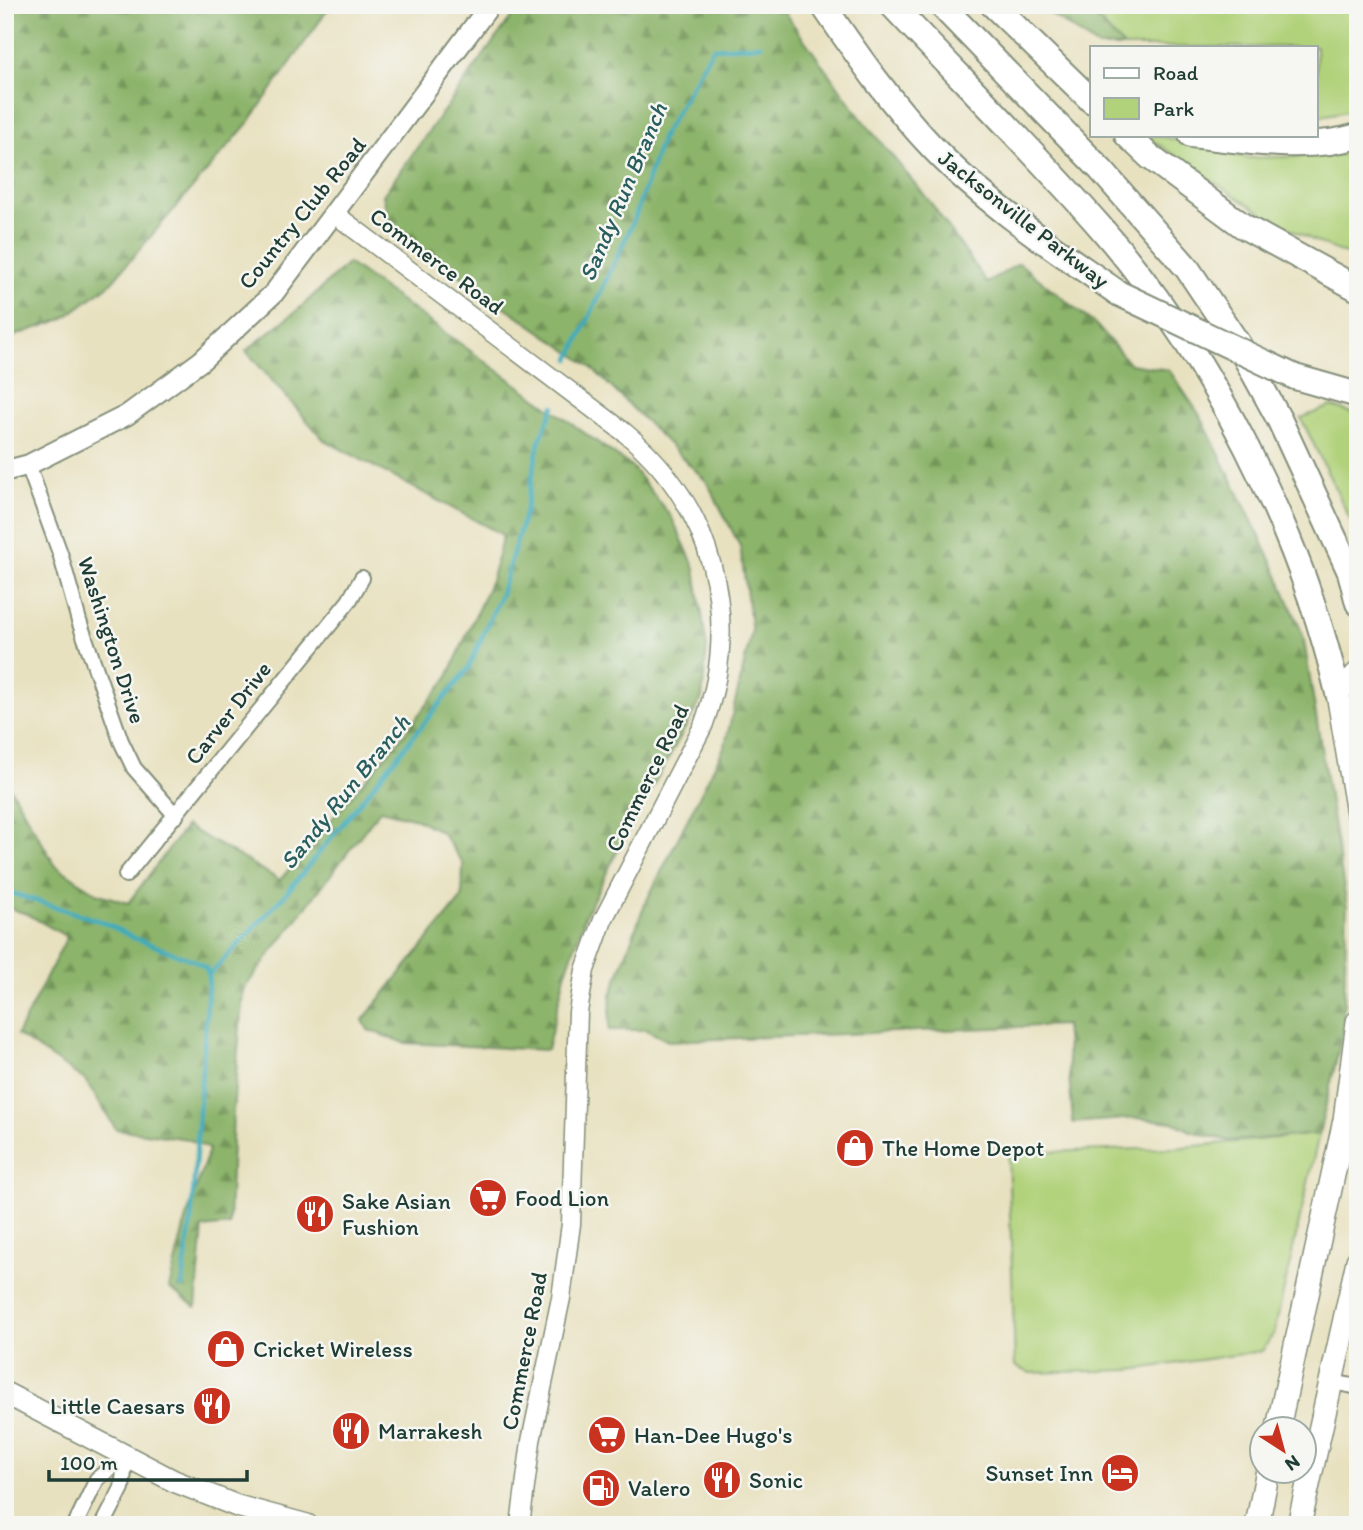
<svg xmlns="http://www.w3.org/2000/svg" width="1363" height="1530" font-family="Itim,sans-serif">
  <style>
    .green { fill: #b1d27a; stroke: #688857; stroke-width: 2 }
    .forest { fill: url(#forest-firs); stroke: #56784f; stroke-width: 2 }
    .lines { fill: none; stroke-linecap: round; stroke-linejoin: round }
    .stream { stroke: #3dabbc; stroke-width: 4.5 }
    .minor-casing { stroke: #848f7a; stroke-width: 18 }
    .tertiary-casing { stroke: #848f7a; stroke-width: 21 }
    .secondary-casing { stroke: #848f7a; stroke-width: 23 }
    .primary-casing { stroke: #848f7a; stroke-width: 24 }
    .trunk-casing { stroke: #848f7a; stroke-width: 26 }
    .motorway-casing { stroke: #848f7a; stroke-width: 28 }
    .minor { stroke: #fff; stroke-width: 14 }
    .tertiary { stroke: #fff; stroke-width: 18 }
    .secondary { stroke: #fff; stroke-width: 19 }
    .primary { stroke: #fff; stroke-width: 21 }
    .trunk { stroke: #fff; stroke-width: 23 }
    .motorway { stroke: #fff; stroke-width: 24 }
    .motorway-bridge-casing { stroke: #848f7a; stroke-width: 28; stroke-linecap: butt }
    .motorway-bridge { stroke: #fff; stroke-width: 24 }
    .labels { text-anchor: middle; stroke-width: 5; stroke-linejoin: round; paint-order: stroke }
    .street-label { font-size: 23px; fill: #1f3d34; stroke: #f6f6f2 }
    .poi-label { font-size: 23px; fill: #1f3d34; stroke: #f6f6f2; text-anchor: start }
    .water-label { font-size: 24px; font-style: italic; fill: #285e5d; stroke: #f6f6f2 }
  </style>
  <defs>
    <pattern id="forest-firs" width="22" height="20" patternUnits="userSpaceOnUse" patternTransform="scale(1.75)"><rect width="22" height="20" fill="#8cb46a"/><path d="M5 1l3.5 6h-7zM16 11l3.5 6h-7z" fill="#729458"/></pattern>
  </defs>
  <rect width="100%" height="100%" fill="#f6f6f2"/>
  <filter id="ink" filterUnits="userSpaceOnUse"><feTurbulence type="fractalNoise" baseFrequency=".0143" numOctaves="2"/><feDisplacementMap in="SourceGraphic" scale="14" xChannelSelector="R" yChannelSelector="G"/><feConvolveMatrix kernelMatrix="1 2 1 2 8 2 1 2 1" color-interpolation-filters="sRGB"/></filter>
  <filter id="wash" filterUnits="userSpaceOnUse"><feTurbulence type="fractalNoise" baseFrequency=".00686" numOctaves="4" result="noise"/><feDisplacementMap in="SourceGraphic" scale="28" xChannelSelector="R" yChannelSelector="G"/><feGaussianBlur stdDeviation="1.57" result="paint"/><feColorMatrix in="noise" values="0 0 0 0 0 0 0 0 0 0 0 0 0 0 0 0 0 1.4 0 .05"/><feComposite in="paint" operator="in"/></filter>
  <g filter="url(#wash)">
    <rect width="100%" height="100%" fill="#e8e1c0"/>
    <g class="green">
      <path d="M1084,5H1358V109L1316,117V47H1124Z"/>
      <path d="M1144,135H1156L1248,158L1358,154V258C1283,234 1209,178 1144,135Z"/>
      <path d="M1331,406L1358,415V544L1352,523L1301,418Z"/>
      <path d="M1319,1134L1274,1333L1262,1351L1131,1370L1030,1373L1015,1366L1008,1153L1173,1148Z"/>
    </g>
    <g class="forest">
      <path d="M5,5H331L249,122L110,284L63,319L5,339Z"/>
      <path d="M520,5H779L864,122L931,203L987,283L1019,263L1097,326L1130,364L1169,370L1201,417L1273,564L1303,635L1347,907L1343,1031L1319,1134L1229,1141L1191,1131L1173,1122L1136,1118L1073,1123L1065,1025L668,1041L647,1030H609L611,995L645,904L725,745L752,631L740,546L707,482L590,366L390,227L383,195Z"/>
      <path d="M1038,5H1084L1124,47H1098Z"/>
      <path d="M348,263L632,467L672,518L695,568L707,648L702,698L624,838L586,914L565,975L547,1050L405,1043L368,1030L363,1020L462,898L463,863L441,832L417,819L380,810L243,990L233,1112L229,1225L203,1228L196,1307L169,1288L186,1219L209,1149L188,1139L116,1129L85,1080L17,1035L67,937L27,914L5,907V779L55,865L96,893L128,903L186,826L280,880L400,739L448,677L492,578L503,535L324,440L246,351L300,308Z"/>
    </g>
    <g class="lines">
      <g class="stream">
        <path d="M570,359L634,220L662,137L713,48L761,45"/>
        <path d="M5,891L103,922L134,938L195,961L206,968L209,975"/>
        <path d="M209,975L284,896L468,669L501,594L525,513L539,442L554,406"/>
        <path d="M182,1287L191,1221L209,975"/>
      </g>
    </g>
  </g>
  <g filter="url(#ink)">
    <g class="lines">
      <defs>
        <g id="minor">
          <path d="M28,465L60,553L79,621L121,741L134,768L176,816"/>
          <path d="M126,875L349,601L362,578"/>
          <path d="M1332,1382L1358,1387"/>
          <path d="M75,1525L97,1479L126,1456"/>
          <path d="M103,1525L122,1488L126,1456"/>
        </g>
        <path id="tertiary" d="M336,215L624,432C713,505 743,618 703,726L603,920L585,970L578,1012L571,1224L561,1298L531,1441L520,1525"/>
        <path id="secondary" d="M5,471L28,465L127,415L201,361L274,293L490,5"/>
        <g id="primary">
          <path d="M1338,693L1358,672"/>
          <path d="M5,1393L174,1481L237,1506L307,1525"/>
        </g>
        <g id="trunk">
          <path d="M1338,693L1358,813"/>
          <path d="M1278,1428L1345,1120L1358,1022"/>
          <path d="M1257,1525L1268,1470"/>
          <path d="M1299,1525L1358,1261"/>
        </g>
        <g id="motorway">
          <path d="M823,5C857,55 892,105 934,149C987,204 1055,249 1118,293"/>
          <path d="M892,5C962,80 1035,152 1102,229C1211,355 1300,531 1338,693"/>
          <path d="M941,5L1101,170L1187,268L1238,344L1280,421L1350,572L1358,603"/>
          <path d="M993,5L1092,101"/>
          <path d="M1127,135L1150,157L1243,226L1358,289"/>
          <path d="M1191,135C1245,141 1305,152 1358,136"/>
          <path d="M1295,377L1358,395"/>
        </g>
      </defs>
      <use href="#minor" class="minor-casing"/>
      <use href="#tertiary" class="tertiary-casing"/>
      <use href="#secondary" class="secondary-casing"/>
      <use href="#primary" class="primary-casing"/>
      <use href="#trunk" class="trunk-casing"/>
      <use href="#motorway" class="motorway-casing"/>
      <use href="#minor" class="minor"/>
      <use href="#tertiary" class="tertiary"/>
      <use href="#secondary" class="secondary"/>
      <use href="#primary" class="primary"/>
      <use href="#trunk" class="trunk"/>
      <use href="#motorway" class="motorway"/>
      <defs>
        <path id="motorway-bridge" d="M1118,293L1295,377"/>
      </defs>
      <use href="#motorway-bridge" class="motorway-bridge-casing"/>
      <use href="#motorway-bridge" class="motorway-bridge"/>
    </g>
  </g>
  <defs>
    <symbol id="shop-disc" viewBox="-11 -11 22 22"><circle r="9.5" fill="#c8321e" stroke="#f6f6f2"/><path d="M-5-2.5h2.3a2.7 3.5 0 0 1 5.4 0H5L5.5 6h-11ZM-1.5-2.5h3a1.5 2.3 0 0 0-3 0Z" fill="#fff"/></symbol>
    <symbol id="supermarket-disc" viewBox="-11 -11 22 22"><circle r="9.5" fill="#c8321e" stroke="#f6f6f2"/><path d="M-6-5.5h2.5l.6 2H6L4.5 2H-2.5L-4.4-4H-6ZM-1.5 3.2a1.3 1.3 0 1 0 .1 0ZM3 3.2a1.3 1.3 0 1 0 .1 0Z" fill="#fff"/></symbol>
    <symbol id="restaurant-disc" viewBox="-11 -11 22 22"><circle r="9.5" fill="#c8321e" stroke="#f6f6f2"/><path d="M-5-6h1v4h1v-4h1v4h1v-4h1v5L-1.5 .5V6h-2V.5L-5-1ZM5-6V6H3V1.5H1.5Q1.5-4 5-6Z" fill="#fff"/></symbol>
    <symbol id="hotel-disc" viewBox="-11 -11 22 22"><circle r="9.5" fill="#c8321e" stroke="#f6f6f2"/><path d="M-6-4.5h1.5V1H6V5H4.5V3h-9V5H-6ZM-4 0a1.8 1.8 0 1 1 3.6 0ZM.5 0V-2.5h3Q6-2.5 6 0Z" fill="#fff"/></symbol>
    <symbol id="fuel-disc" viewBox="-11 -11 22 22"><circle r="9.5" fill="#c8321e" stroke="#f6f6f2"/><path d="M-5.5-6h7V0h2V4h1.3V-2.5L3-4.5l.8-.8L6-3V5H2.5V1h-1V6h-7ZM-4.2-4.7v3.2H.2V-4.7Z" fill="#fff"/></symbol>
  </defs>
  <g fill-rule="evenodd">
    <use href="#shop-disc" x="833" y="1126" width="44" height="44"/>
    <use href="#supermarket-disc" x="466" y="1176" width="44" height="44"/>
    <use href="#restaurant-disc" x="293" y="1192" width="44" height="44"/>
    <use href="#shop-disc" x="204" y="1327" width="44" height="44"/>
    <use href="#restaurant-disc" x="190" y="1384" width="44" height="44"/>
    <use href="#restaurant-disc" x="329" y="1409" width="44" height="44"/>
    <use href="#supermarket-disc" x="585" y="1413" width="44" height="44"/>
    <use href="#hotel-disc" x="1098" y="1451" width="44" height="44"/>
    <use href="#restaurant-disc" x="700" y="1458" width="44" height="44"/>
    <use href="#fuel-disc" x="579" y="1466" width="44" height="44"/>
  </g>
  <g class="labels">
    <g class="street-label">
      <text transform="translate(302 213) rotate(-51)" y="8">Country Club Road</text>
      <text transform="translate(1024 219) rotate(38)" y="8">Jacksonville Parkway</text>
      <text transform="translate(437 261) rotate(37)" y="8">Commerce Road</text>
      <text transform="translate(112 640) rotate(72)" y="8">Washington Drive</text>
      <text transform="translate(228 713) rotate(-52)" y="8">Carver Drive</text>
      <text transform="translate(647 778) rotate(-64)" y="8">Commerce Road</text>
      <text transform="translate(524 1351) rotate(-79)" y="8">Commerce Road</text>
    </g>
    <g class="poi-label">
      <text x="882" y="1156">The Home Depot</text>
      <text x="515" y="1206">Food Lion</text>
      <text x="342" y="1209">Sake Asian<tspan x="342" dy="26">Fushion</tspan></text>
      <text x="253" y="1357">Cricket Wireless</text>
      <text x="185" y="1414" text-anchor="end">Little Caesars</text>
      <text x="378" y="1439">Marrakesh</text>
      <text x="634" y="1443">Han-Dee Hugo's</text>
      <text x="1093" y="1481" text-anchor="end">Sunset Inn</text>
      <text x="749" y="1488">Sonic</text>
      <text x="628" y="1496">Valero</text>
    </g>
    <g class="water-label">
      <text transform="translate(623 192) rotate(-67)" y="8">Sandy Run Branch</text>
      <text transform="translate(345 792) rotate(-51)" y="8">Sandy Run Branch</text>
    </g>
  </g>
  <rect width="1363" height="1530" fill="none" stroke="#f6f6f2" stroke-width="28"/>
  <rect x="1090" y="46" width="228" height="91" fill="#f6f6f2" stroke="#a0aca6" stroke-width="2"/>
  <rect x="1104" y="68" width="35" height="10" fill="#ffffff" stroke="#a0aca6" stroke-width="2"/>
  <text x="1153" y="80" font-size="21" fill="#1f3d34">Road</text>
  <rect x="1104" y="98" width="35" height="21" fill="#b1d27a" stroke="#a0aca6" stroke-width="2"/>
  <text x="1153" y="116" font-size="21" fill="#1f3d34">Park</text>
  <g transform="translate(1283 1450) rotate(144)"><circle r="33" fill="#f6f6f2" stroke="#a0aca6" stroke-width="2"/>
  <path d="M0-5L12 26L0 18L-12 26Z" fill="#c8321e"/>
  <text y="-10" font-size="19" font-weight="bold" text-anchor="middle" fill="#1f3d34">N</text>
  </g>
  <path d="M49 1470v10h198v-10" fill="none" stroke="#1f3d34" stroke-width="3.5"/>
  <text x="60" y="1470" font-size="21" fill="#1f3d34" stroke="#f6f6f2" stroke-width="5" paint-order="stroke">100 m</text>
</svg>
